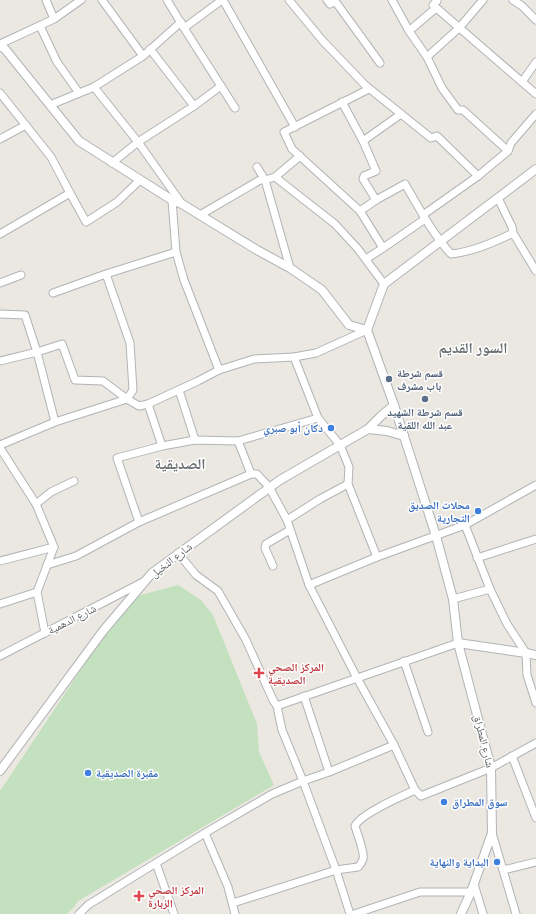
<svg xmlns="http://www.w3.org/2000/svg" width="536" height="914" font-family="Overpass,'Noto Naskh Arabic',sans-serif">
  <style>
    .green { fill: #c4e1bf }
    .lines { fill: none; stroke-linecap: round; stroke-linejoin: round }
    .minor-casing { stroke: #b1b4b7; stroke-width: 9 }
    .tertiary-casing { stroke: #b1b4b7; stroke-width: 10 }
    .minor { stroke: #fff; stroke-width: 7 }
    .tertiary { stroke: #fff; stroke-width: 8 }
    .service-dot { fill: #5c6f8a; stroke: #fff; stroke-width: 1.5 }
    .shop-dot { fill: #3f7fe0; stroke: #fff; stroke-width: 1.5 }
    .health-dot { fill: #e0444e; stroke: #fff; stroke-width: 1.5 }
    .labels { text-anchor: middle; stroke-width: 3; stroke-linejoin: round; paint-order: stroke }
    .service-label { font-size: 11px; font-weight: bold; fill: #4e5e75; stroke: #fff; text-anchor: start }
    .shop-label { font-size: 11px; font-weight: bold; fill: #366cbe; stroke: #fff; text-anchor: end }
    .street-label { font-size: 11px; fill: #595d60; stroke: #fff }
    .health-label { font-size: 11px; font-weight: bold; fill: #be3a42; stroke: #fff; text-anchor: start }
    .district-label { font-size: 15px; font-weight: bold; fill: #6a6f72; stroke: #fff }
  </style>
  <rect width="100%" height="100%" fill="#ebe7e1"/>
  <path class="green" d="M178,585L201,600L213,615L257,724L259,752L274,785L78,901L74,907L67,914H0V791L108,629L137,596Z"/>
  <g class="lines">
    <defs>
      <g id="minor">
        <path d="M102,0L143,56"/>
        <path d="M167,0L184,28L235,108"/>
        <path d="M223,0L295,127"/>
        <path d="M289,0L322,40L365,85L431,138L437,136L478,176"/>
        <path d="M327,0L330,4L335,1L380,63"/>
        <path d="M392,0L409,31L427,57L442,88L458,110H463L508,151"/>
        <path d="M436,0L437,1L433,5L536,94"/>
        <path d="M513,0L522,6L536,20"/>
        <path d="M54,19L81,0"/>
        <path d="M40,26L57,62L79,93"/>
        <path d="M184,28L222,0"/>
        <path d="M409,31L436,8"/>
        <path d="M0,44L54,19L46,0"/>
        <path d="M150,49L194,106"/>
        <path d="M427,57L459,28L483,0"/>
        <path d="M522,82L536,62"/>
        <path d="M94,87L138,142L182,204"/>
        <path d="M0,93L51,157L70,193"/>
        <path d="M342,102L363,141L376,171L364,176L363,179L376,200"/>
        <path d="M50,105L94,87L143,56L181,22"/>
        <path d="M0,139L26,125"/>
        <path d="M363,141L401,114"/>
        <path d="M112,163L138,142L194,106L221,86"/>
        <path d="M257,167L265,180L275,177L300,156"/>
        <path d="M275,177L335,224L358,249L384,284"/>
        <path d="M498,198L512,227L513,233L536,271"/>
        <path d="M172,200L176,252L184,280L219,370"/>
        <path d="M360,211L376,200L405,184C419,208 432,233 451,254C472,252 493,243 513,233"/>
        <path d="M200,215L260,180H265L290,268"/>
        <path d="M423,215L478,176L508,151L511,143L536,114"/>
        <path d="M0,234L70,193L86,222L117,202L140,180"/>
        <path d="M383,248L425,219"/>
        <path d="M366,259L383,248L360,211L292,149L284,132L369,89"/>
        <path d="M0,283L21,275"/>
        <path d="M53,293L106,274L176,252"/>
        <path d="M0,314L25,315L37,352L62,344L75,380L103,381L127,399L133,390L130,343L106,274"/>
        <path d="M294,357L318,418L340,445L349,467L348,484L377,557"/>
        <path d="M0,361L37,352L55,422"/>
        <path d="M179,390L195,440"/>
        <path d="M148,404L162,446"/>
        <path d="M238,441L251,474"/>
        <path d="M0,445L55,422L127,399L139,406L148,404L198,381L219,370L254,359L294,357L316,353L367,330"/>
        <path d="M0,448L36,504L54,547L37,592L45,633"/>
        <path d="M36,504L51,492L74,481"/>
        <path d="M287,520L320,499L348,484"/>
        <path d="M139,522L117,458L162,446L195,440L238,441L318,418"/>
        <path d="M465,525L490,589L507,624L526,653L527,675L536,703"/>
        <path d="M178,553L196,575L218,591L246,640L273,700L277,706L458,643"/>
        <path d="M477,558L536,539"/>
        <path d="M0,561L54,547"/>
        <path d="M47,565L76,556L139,522L251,474H257L269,487L287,520L309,585L357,678L394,745L415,790L421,796L491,768L536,743"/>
        <path d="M273,566L265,548L266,544L290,530"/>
        <path d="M309,585L377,557L465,525L536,485"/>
        <path d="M453,599L490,589"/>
        <path d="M0,604L37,592"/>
        <path d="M0,656L143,582"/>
        <path d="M404,661L428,732"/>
        <path d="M304,696L329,772"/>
        <path d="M277,706L282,730L303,781L336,870L350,914"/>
        <path d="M512,756L536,818"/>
        <path d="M205,833L228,887L235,914"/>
        <path d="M492,833L516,914"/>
        <path d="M156,863L174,914"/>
        <path d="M503,870L536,862"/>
        <path d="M474,884L483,914"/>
        <path d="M233,903L336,870L358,867C360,865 362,862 363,859C365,852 357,834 355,826C360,814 402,796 415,790"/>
        <path d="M79,914L88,905L138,874L205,833L272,794L303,781L329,772L394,745"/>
        <path d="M354,914L420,892H471"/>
      </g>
      <g id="tertiary">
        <path d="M0,46L5,49L79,141L172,200L182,204L257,250L290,268L322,290L349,325L367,330L394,405L436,536L453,599L458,643L491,768L492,833L471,892L461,914"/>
        <path d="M367,330L384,284L536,169"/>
        <path d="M368,429L381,416L394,405"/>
        <path d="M458,643L526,653L536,655"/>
        <path d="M0,771L103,631L152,573L280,480L368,429L387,431L404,436"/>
      </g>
    </defs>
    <use href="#minor" class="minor-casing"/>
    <use href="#tertiary" class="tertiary-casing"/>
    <use href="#minor" class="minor"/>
    <use href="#tertiary" class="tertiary"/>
  </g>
  <g class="service-dot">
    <circle cx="389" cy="379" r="4"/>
    <circle cx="425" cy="399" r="4"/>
  </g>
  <g class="shop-dot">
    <circle cx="331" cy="428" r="4"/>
    <circle cx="478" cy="511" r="4"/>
    <circle cx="88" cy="773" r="4"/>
    <circle cx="444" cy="802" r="4"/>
    <circle cx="497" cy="862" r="4"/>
  </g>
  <g class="health-dot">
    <path d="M257 667h4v4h4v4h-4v4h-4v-4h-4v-4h4z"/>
    <path d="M137 890h4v4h4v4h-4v4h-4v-4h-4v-4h4z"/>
  </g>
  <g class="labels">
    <g class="service-label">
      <text x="397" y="377">قسم شرطة<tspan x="397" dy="13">باب مشرف</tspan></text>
      <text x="425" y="416" text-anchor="middle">قسم شرطة الشهيد<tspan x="425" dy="13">عبد الله اللقية</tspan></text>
    </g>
    <g class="shop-label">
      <text x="323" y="432">دكان أبو صبري</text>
      <text x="470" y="509">محلات الصديق<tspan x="470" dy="13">التجارية</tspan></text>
      <text x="96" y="777" text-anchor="start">مقبرة الصديقية</text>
      <text x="452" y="806" text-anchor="start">سوق المطراق</text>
      <text x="489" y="866">البداية والنهاية</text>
    </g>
    <g class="street-label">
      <text transform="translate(171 560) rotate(-38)" y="4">شارع النخيل</text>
      <text transform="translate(72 619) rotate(-27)" y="4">شارع الدهمية</text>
      <text transform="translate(484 741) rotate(76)" y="4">شارع المطراق</text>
    </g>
    <g class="health-label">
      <text x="268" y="671">المركز الصحي<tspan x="268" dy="13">الصديقية</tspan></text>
      <text x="148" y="894">المركز الصحي<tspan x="148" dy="13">الزبارة</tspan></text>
    </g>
    <g class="district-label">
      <text x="473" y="353">السور القديم</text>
      <text x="180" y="469">الصديقية</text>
    </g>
  </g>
</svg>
